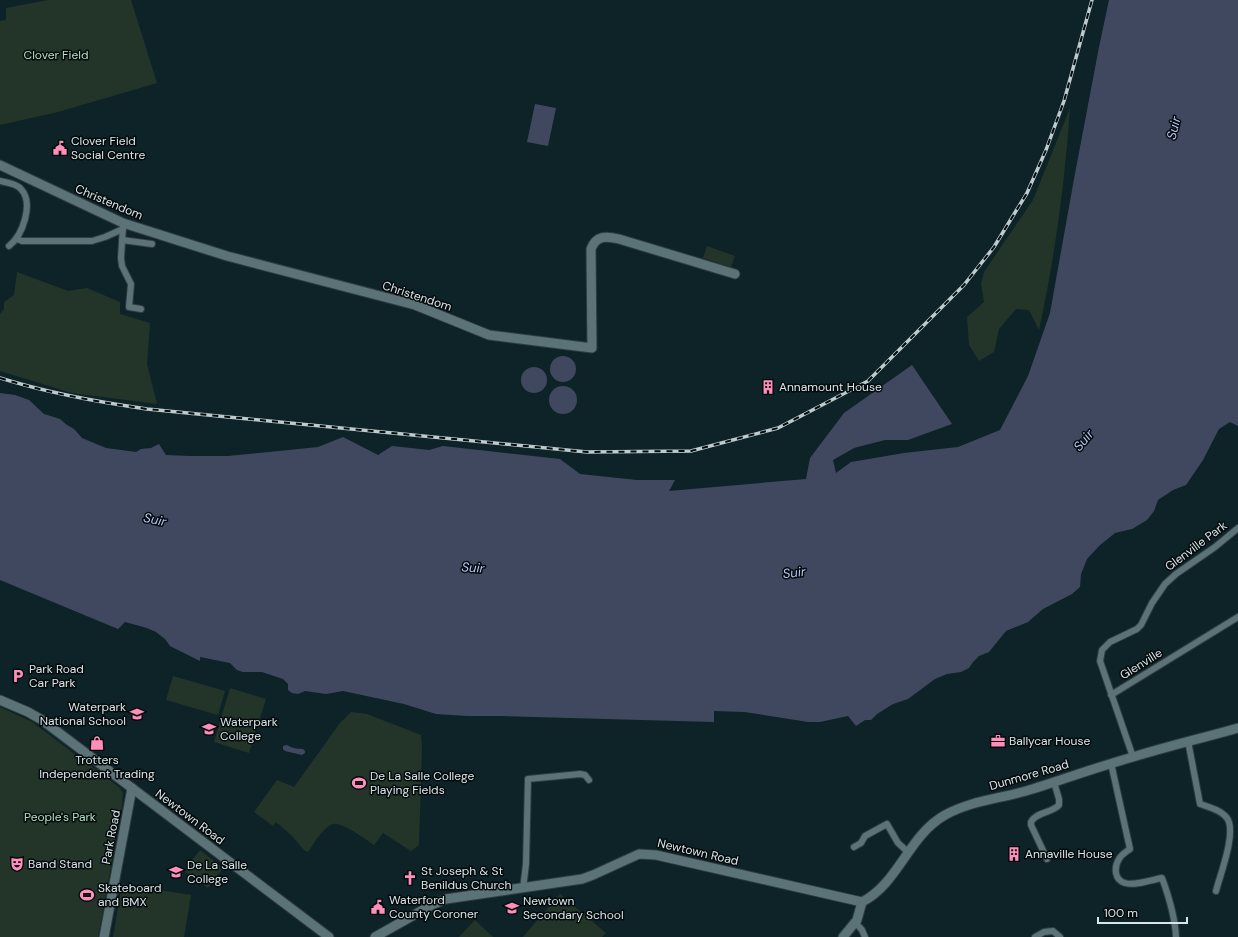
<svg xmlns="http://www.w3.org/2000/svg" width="1238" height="937" font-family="'DM Sans',sans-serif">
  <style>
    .green { fill: #233529 }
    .water { fill: #404860 }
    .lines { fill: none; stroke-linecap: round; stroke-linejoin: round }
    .street-casing { stroke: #303c40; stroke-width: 8 }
    .secondary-casing { stroke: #303c40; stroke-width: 11 }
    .street { stroke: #5b7277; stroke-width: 6 }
    .secondary { stroke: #5b7277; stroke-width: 9 }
    .rail-casing { stroke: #bccbce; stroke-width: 3.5 }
    .rail { stroke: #040a0c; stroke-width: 2; stroke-dasharray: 6; stroke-linecap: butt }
    .labels { text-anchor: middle; stroke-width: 3; stroke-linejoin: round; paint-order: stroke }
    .park-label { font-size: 12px; fill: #aee2c0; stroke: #040a0c }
    .poi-label { font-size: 12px; fill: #d9e6e9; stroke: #040a0c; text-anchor: start }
    .street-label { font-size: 12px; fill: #d9e6e9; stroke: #040a0c }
    .water-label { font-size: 13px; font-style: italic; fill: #b7c7f8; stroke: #040a0c }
  </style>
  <rect width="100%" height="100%" fill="#0e2327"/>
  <g class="green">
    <path d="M48,0H131L157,83L58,112L0,125V21L6,20V8Z"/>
    <path d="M1070,108C1065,182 1055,257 1039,330L1029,310L1016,309L999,329L994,352L979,361L969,345L967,317L984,302L981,284L984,272L1033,200Z"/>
    <path d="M707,246L735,256L731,267L703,258Z"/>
    <path d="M17,272L68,291L87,288L120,302V314L150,323L147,364L157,404L72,393L0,371V314L4,309V302L14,295Z"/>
    <path d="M173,676L225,691L218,715L166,700Z"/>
    <path d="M230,688L266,699L249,753L214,742Z"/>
    <path d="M0,707L32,722L120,788L123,793L122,805L98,937H0Z"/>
    <path d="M351,712L367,714L421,735L422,749L419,845L411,851L383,833L374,845C365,839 342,822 333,824C323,827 313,845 308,852L304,850L292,836L276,822L273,826L254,812L277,780L294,787L340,723Z"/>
    <path d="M200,850L223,868L208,888L184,871Z"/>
    <path d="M122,884L191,895L184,937H113Z"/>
    <path d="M560,894L606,933L602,937H523Z"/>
    <path d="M475,920L493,937H459Z"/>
  </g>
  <g class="water">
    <path d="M1109,0H1238V426L1230,422L1219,429L1203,460L1186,485L1173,490L1158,500L1154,511L1147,520L1132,529L1115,533L1099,546L1087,559L1081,574L1080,587L1072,594L1043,609L1028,622L1006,631L989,652L979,656L973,662L969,668L961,672L947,674L935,679L908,699L893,704L877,714L871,720H865L856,726L848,716L820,722H808L745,712L714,711V722L502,716H467L436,714L404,704L343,691L326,694L305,691L298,694L292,693L288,690V684L283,679L262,672H243L237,670L230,663L200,657V661L170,646L165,639L156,632L147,628L125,622L118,629L0,580V393L15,395L29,400L44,414L60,419L67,425L74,429L82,438L106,448L136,452L141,449L151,448L159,444L166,455L189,456H228L318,447L343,437L378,455L392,446L429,450L443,446L560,459L580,474L637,480H675L669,491L806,479L810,458L844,413L912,365L952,424L908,440H885L854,448L833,460L836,473L851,462L904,453L958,447L1000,430L1028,376L1050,313L1074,179L1099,47Z"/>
    <path d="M535,104L556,108L548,146L527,142Z"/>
    <circle cx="563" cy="369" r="13"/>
    <circle cx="534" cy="380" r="13"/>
    <circle cx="563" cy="400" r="14"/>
    <path d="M287,745C292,748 297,749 303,749L305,751V753L302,755L285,751L283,749V746Z"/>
  </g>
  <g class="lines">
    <defs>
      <g id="street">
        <path d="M0,181C7,183 16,183 21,189C34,203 23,235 9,246"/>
        <path d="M123,227L121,258L122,266L131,284L129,307L141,309"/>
        <path d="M17,239L22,241H92L105,237L123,229"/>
        <path d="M122,240L152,244"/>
        <path d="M1111,695L1238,617"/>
        <path d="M1188,741L1200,804C1209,807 1221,810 1227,818C1237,832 1220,875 1216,891"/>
        <path d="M1133,757L1100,661L1102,650L1110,642L1137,629L1141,625L1152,603L1165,584L1176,574L1215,547L1238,528"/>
        <path d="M1111,763L1130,849C1126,852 1122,854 1119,859C1114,867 1114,880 1125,883C1135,886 1151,880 1162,878C1169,897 1175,917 1176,937"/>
        <path d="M854,847L861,843L865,836L887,824L898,843L908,852"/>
        <path d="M1047,859L1031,825V822C1036,812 1052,813 1059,805V799L1054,782"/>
        <path d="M523,889L526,864L528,779L580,774L585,775L589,780"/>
        <path d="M855,922L862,930L865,937"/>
        <path d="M1035,937L1044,932L1053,931L1060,937"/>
      </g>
      <g id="secondary">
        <path d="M0,165L123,223L227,256L415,305L489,335L592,348L591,249C596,235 607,236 619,239L735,274"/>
        <path d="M0,700L28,712L42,720L329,937"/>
        <path d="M862,902C899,883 908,836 945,815C970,801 998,799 1026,791C1062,780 1097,767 1133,757C1168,746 1203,738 1238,728"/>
        <path d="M104,937L132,788"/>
        <path d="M375,937L430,906L446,899L582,879L593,875L639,854L656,855L862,902"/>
        <path d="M843,937L857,920L862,902"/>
      </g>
    </defs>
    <use href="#street" class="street-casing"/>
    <use href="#secondary" class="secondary-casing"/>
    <use href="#street" class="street"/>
    <use href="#secondary" class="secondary"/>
    <defs>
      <path id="rail" d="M0,378C48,393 97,402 147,409L587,452L691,451L778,428L868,381L964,285L994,247L1027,193L1046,150L1064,101L1092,0"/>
    </defs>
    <use href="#rail" class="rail-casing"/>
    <use href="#rail" class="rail"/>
  </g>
  <defs>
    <symbol id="civic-bare" viewBox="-9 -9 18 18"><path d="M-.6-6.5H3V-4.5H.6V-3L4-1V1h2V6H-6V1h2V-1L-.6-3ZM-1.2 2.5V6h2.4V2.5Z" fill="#ff8eba" stroke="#040a0c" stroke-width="2.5" paint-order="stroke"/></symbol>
    <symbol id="building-bare" viewBox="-9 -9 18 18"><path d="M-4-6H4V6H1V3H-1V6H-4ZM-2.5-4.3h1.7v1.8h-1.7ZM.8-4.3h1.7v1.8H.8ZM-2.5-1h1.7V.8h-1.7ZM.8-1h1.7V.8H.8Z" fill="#ff8eba" stroke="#040a0c" stroke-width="2.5" paint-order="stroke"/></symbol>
    <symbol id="parking-bare" viewBox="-9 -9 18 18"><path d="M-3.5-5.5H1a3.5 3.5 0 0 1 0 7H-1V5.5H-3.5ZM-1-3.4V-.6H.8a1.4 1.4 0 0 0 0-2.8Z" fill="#ff8eba" stroke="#040a0c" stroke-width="2.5" paint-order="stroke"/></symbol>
    <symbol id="school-bare" viewBox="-9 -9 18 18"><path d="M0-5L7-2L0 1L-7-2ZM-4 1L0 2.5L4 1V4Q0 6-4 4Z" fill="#ff8eba" stroke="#040a0c" stroke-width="2.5" paint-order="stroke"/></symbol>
    <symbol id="office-bare" viewBox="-9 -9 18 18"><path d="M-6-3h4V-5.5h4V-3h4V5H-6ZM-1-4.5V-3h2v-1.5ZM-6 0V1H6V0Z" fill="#ff8eba" stroke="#040a0c" stroke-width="2.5" paint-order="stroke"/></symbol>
    <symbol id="shop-bare" viewBox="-9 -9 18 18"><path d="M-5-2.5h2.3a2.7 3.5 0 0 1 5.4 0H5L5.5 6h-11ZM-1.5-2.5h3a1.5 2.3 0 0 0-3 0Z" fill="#ff8eba" stroke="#040a0c" stroke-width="2.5" paint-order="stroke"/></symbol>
    <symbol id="stadium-bare" viewBox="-9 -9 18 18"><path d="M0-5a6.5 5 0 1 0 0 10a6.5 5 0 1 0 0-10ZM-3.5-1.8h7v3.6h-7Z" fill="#ff8eba" stroke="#040a0c" stroke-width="2.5" paint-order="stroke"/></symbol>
    <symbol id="theatre-bare" viewBox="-9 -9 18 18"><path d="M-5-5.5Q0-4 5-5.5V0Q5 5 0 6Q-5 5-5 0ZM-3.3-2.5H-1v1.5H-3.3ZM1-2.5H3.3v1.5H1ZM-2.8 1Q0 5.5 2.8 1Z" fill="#ff8eba" stroke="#040a0c" stroke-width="2.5" paint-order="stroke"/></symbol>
    <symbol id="church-bare" viewBox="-9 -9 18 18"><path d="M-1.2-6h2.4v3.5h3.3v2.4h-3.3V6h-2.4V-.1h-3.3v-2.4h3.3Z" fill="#ff8eba" stroke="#040a0c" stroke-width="2.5" paint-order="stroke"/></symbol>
  </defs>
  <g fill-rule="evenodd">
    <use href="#civic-bare" x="50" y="138" width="20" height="20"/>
    <use href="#building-bare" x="758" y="377" width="20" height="20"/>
    <use href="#parking-bare" x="8" y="666" width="20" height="20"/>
    <use href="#school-bare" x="127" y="704" width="20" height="20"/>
    <use href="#school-bare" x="199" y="719" width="20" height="20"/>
    <use href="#office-bare" x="988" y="731" width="20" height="20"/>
    <use href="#shop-bare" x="87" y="733" width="20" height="20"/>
    <use href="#stadium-bare" x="349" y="773" width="20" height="20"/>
    <use href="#building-bare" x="1004" y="844" width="20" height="20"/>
    <use href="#theatre-bare" x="7" y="854" width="20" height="20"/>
    <use href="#school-bare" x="166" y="862" width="20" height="20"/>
    <use href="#church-bare" x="400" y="868" width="20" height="20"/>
    <use href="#stadium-bare" x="77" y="885" width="20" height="20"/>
    <use href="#civic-bare" x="368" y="897" width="20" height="20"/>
    <use href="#school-bare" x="502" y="898" width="20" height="20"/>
  </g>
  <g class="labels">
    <g class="park-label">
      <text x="56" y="59">Clover Field</text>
      <text x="60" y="821">People's Park</text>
    </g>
    <g class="poi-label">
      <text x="71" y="145">Clover Field<tspan x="71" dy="14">Social Centre</tspan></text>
      <text x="779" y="391">Annamount House</text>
      <text x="29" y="673">Park Road<tspan x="29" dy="14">Car Park</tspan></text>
      <text x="126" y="711" text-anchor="end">Waterpark<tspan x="126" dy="14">National School</tspan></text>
      <text x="220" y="726">Waterpark<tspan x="220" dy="14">College</tspan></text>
      <text x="1009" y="745">Ballycar House</text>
      <text x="97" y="764" text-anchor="middle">Trotters<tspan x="97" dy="14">Independent Trading</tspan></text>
      <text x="370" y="780">De La Salle College<tspan x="370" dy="14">Playing Fields</tspan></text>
      <text x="1025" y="858">Annaville House</text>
      <text x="28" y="868">Band Stand</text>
      <text x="187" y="869">De La Salle<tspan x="187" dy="14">College</tspan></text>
      <text x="421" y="875">St Joseph &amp; St<tspan x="421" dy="14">Benildus Church</tspan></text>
      <text x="98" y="892">Skateboard<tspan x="98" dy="14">and BMX</tspan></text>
      <text x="389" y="904">Waterford<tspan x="389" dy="14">County Coroner</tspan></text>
      <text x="523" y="905">Newtown<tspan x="523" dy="14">Secondary School</tspan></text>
    </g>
    <g class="street-label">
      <text transform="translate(109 202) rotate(23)" y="4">Christendom</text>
      <text transform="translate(417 296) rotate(18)" y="4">Christendom</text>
      <text transform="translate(1196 546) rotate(-37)" y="4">Glenville Park</text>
      <text transform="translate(1141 664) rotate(-32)" y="4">Glenville</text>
      <text transform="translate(1029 775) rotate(-16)" y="4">Dunmore Road</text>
      <text transform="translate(190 817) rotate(37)" y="4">Newtown Road</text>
      <text transform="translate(111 837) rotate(-79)" y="4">Park Road</text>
      <text transform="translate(698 852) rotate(13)" y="4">Newtown Road</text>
    </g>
    <g class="water-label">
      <text transform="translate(1173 128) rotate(-77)" y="5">Suir</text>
      <text transform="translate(1083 440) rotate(-50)" y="5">Suir</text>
      <text transform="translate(155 519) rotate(12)" y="5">Suir</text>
      <text transform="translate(473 567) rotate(4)" y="5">Suir</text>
      <text transform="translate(794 572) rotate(-7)" y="5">Suir</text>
    </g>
  </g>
  <path d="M1098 917v6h89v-6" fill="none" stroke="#d9e6e9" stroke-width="2"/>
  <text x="1104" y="917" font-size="12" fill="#d9e6e9" stroke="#040a0c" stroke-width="3" paint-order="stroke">100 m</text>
</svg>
